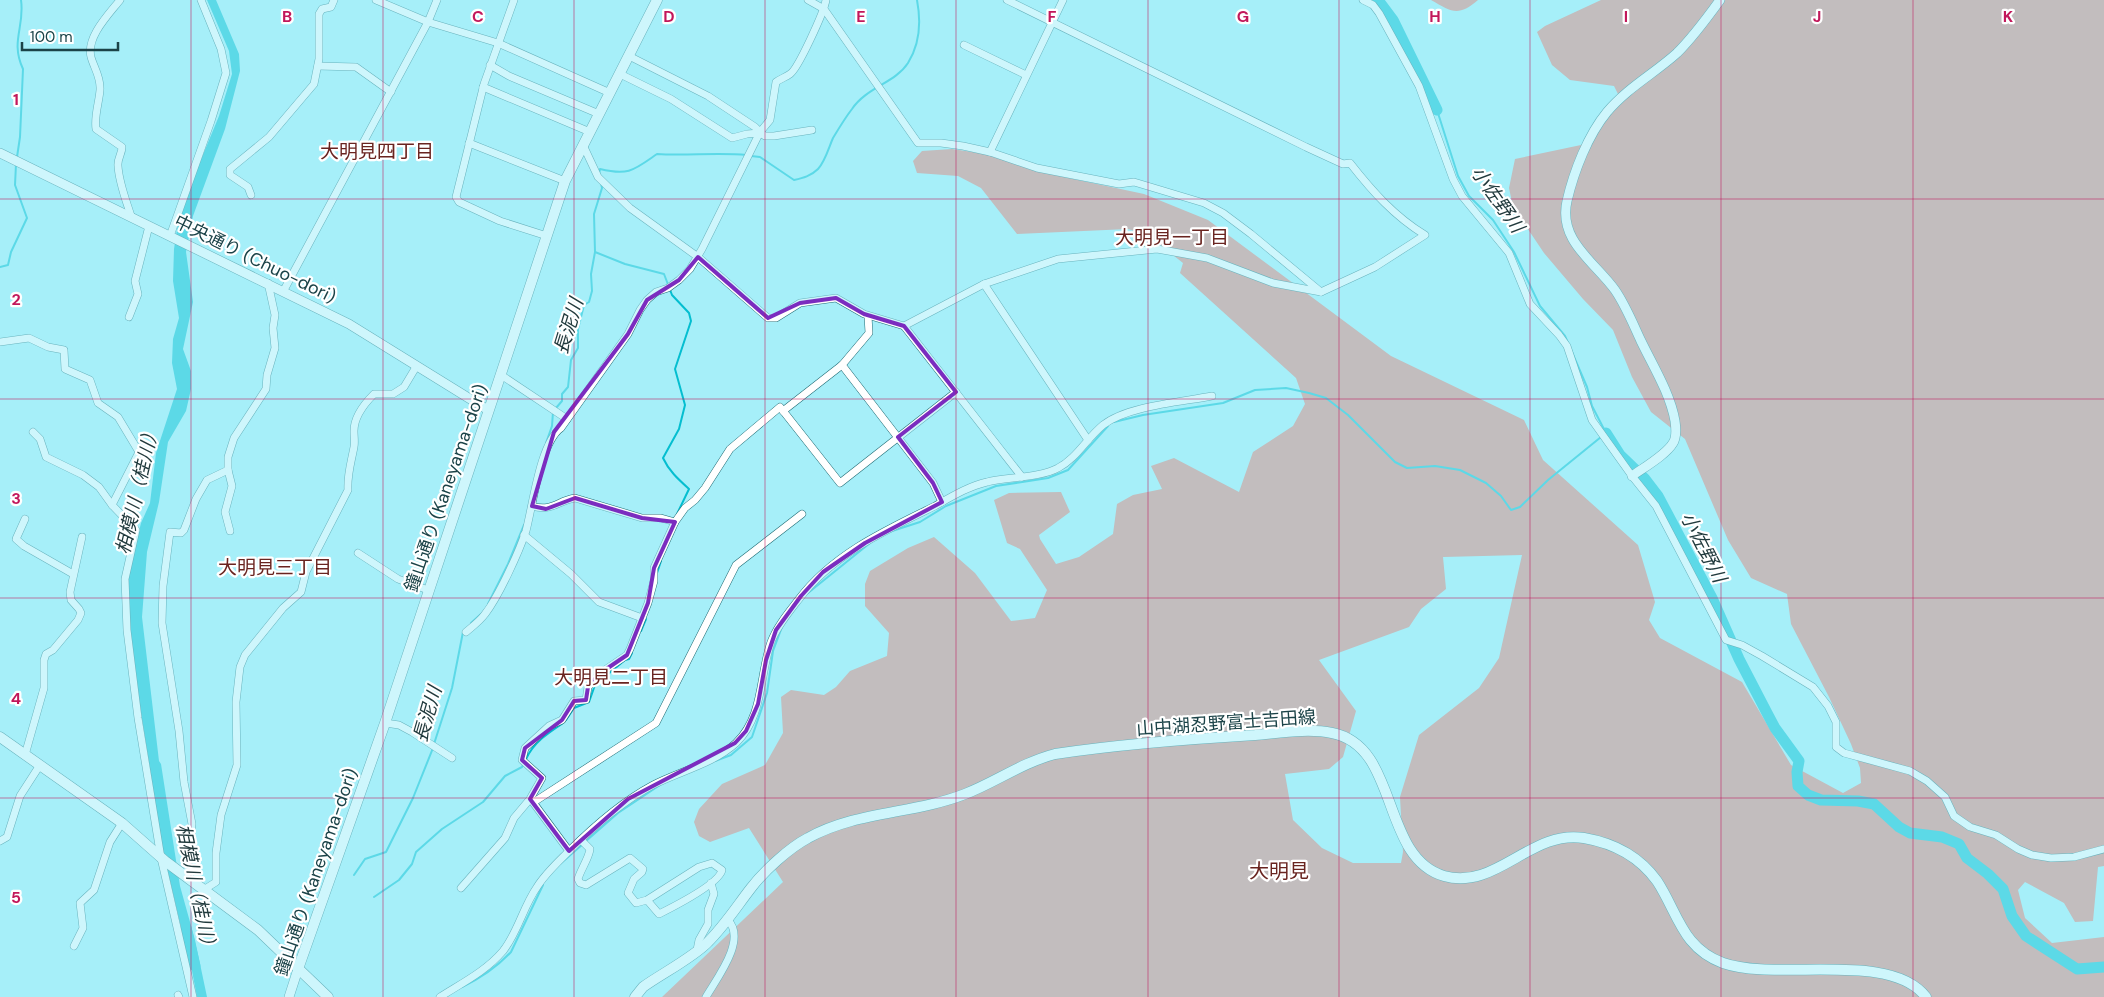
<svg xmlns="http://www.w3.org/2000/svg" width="2104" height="997" font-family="'DM Sans','Noto Sans JP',sans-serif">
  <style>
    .forest { fill: #e48075; fill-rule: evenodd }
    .water { fill: #04bed0 }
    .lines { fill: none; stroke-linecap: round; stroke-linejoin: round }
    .stream { stroke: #04bed0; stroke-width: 2 }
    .river { stroke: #04bed0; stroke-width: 11 }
    .minor-casing { stroke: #1f6c75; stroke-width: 8 }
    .tertiary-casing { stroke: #1f6c75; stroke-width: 10 }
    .secondary-casing { stroke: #1f6c75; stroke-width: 11 }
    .minor { stroke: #fff; stroke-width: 7 }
    .tertiary { stroke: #fff; stroke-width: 9 }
    .secondary { stroke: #fff; stroke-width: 10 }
    .marked { fill: none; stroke: #7b2cbf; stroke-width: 4; stroke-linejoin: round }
    .grid { fill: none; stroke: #c2185b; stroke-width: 1; stroke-opacity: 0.55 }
    .labels { text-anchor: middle; stroke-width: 4.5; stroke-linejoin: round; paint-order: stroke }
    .street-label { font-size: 18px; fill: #1b4348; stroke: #fff }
    .neighbourhood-label { font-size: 19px; fill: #692420; stroke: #fff }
    .water-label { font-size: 19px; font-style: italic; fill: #223b3e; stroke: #fff }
    .quarter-label { font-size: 20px; fill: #692420; stroke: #fff }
    .grid-label { font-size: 16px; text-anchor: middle; font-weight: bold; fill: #c2185b; stroke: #fff; stroke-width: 4.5; stroke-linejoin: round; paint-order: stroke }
  </style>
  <rect width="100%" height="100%" fill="#a6eff9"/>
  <g class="forest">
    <path d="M1431,0H1478C1458,17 1452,12 1431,0Z"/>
    <path d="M1601,0H2104V866L2098,867L2093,921L2075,922L2064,903L2025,882L2018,890L2025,918L2052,943L2104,937V997H662L783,882L749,828L710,842L699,836L694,822L699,809L722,784L765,765L783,733L781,697L791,690L824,695L836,687L850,671L887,656L889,633L865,606V584L870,571L908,548L934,537L975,573L1011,621L1035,618L1047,590L1020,549L1007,543L994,500L1009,493L1061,492L1070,512L1039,535L1040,539L1056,564L1079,557L1113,534L1117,504L1133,495L1162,489L1151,466L1174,458L1239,492L1253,452L1293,426L1305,404L1296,378L1180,273L1183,263L1148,235L1128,229L1017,234L981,188L958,176L917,173L913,161L922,151L952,149L986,154L1055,175L1144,194L1208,220L1391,356L1524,420L1543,460L1638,545L1655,602L1649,620L1660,638L1742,682L1791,765L1843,793L1861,783L1860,768L1851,744L1829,697L1791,624L1787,594L1751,578L1728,540L1685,439L1651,412L1632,377L1613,330L1583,299L1544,253L1513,207L1509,188L1515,159L1581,145L1622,102L1614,86L1570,80L1552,65L1537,32L1545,26ZM1522,555L1499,658L1479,688L1419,735L1400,797L1403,852L1401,863H1353L1322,848L1293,820L1285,774L1329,769L1343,757L1356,711L1319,660L1409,627L1421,609L1446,589L1443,557Z"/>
  </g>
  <path class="water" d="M207,0H216L239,54L240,71L225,129L193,216L186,252L193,302L183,349L191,371V389L186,411L168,442L159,502L147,552L142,617L159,761L161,764L180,886L195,940L207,997H197L189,955L192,951L190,944L187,943L184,940L163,851L134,668L127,596L130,568L141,523L150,503L156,453L177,389L172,363L173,339L179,318L173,281L174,249L177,229L188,191L219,116L232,74L229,51Z"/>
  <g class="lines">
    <g class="stream">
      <path d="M1437,110L1458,176L1469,196L1493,220L1514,252L1540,306L1565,336L1587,387L1592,406L1606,433L1604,434"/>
      <path d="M751,156L760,157L794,180C803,178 811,176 818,169C825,162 829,147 833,138C839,128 845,118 852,109C867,87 895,83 908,63C920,44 921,21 917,0"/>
      <path d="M17,157L20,137L23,69C10,41 25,27 21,0"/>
      <path d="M599,174L600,169C629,176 634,170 657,154C687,156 717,152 747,155"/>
      <path d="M595,252L625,264L664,274L672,295L689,313L691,321L675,369L685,405L679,429L663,458C669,471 678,479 689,489L677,514"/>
      <path d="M0,267L8,265L11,252L27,218L15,185L16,164"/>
      <path d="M556,408L562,401V394L568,387L571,360L578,348V329L584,305L589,302L592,291L591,274L595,252L594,214L602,188L601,183"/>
      <path d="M1114,422L1143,415L1223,403L1255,390L1286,388L1309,393L1326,398L1348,415L1395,462L1407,468L1435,466L1460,470L1486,483L1501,496L1511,510L1520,507L1548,480L1601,437"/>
      <path d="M546,443L552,426L553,412"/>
      <path d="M889,532L920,522L946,506L996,486L1048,478L1068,470L1108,426"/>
      <path d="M657,573L661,561"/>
      <path d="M808,593L870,543"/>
      <path d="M488,604L508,564L524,525"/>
      <path d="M471,623L481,614"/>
      <path d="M641,631L646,619"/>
      <path d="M566,720L574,708L589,702L595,685L625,660L629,659L632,653"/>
      <path d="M434,744L452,688L463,632"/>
      <path d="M526,759C534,742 548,733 563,723"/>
      <path d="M715,761L731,755L752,737L767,693L773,651L782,627"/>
      <path d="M586,841L618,813L660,785"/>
      <path d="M560,864L583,844"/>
      <path d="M354,875L365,859L386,852L413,798L433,748"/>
      <path d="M374,897L399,880L412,864L416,852L442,829L483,802L505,776L522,767L524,763"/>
      <path d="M462,987C481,978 497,967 511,952L543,885"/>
    </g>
    <g class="river">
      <path d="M1378,0L1393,20L1437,110"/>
      <path d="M1606,433L1620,455L1645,479L1658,496L1712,598L1739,659L1767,713L1775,728L1799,761L1797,772L1798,786L1808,795L1821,800L1858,801L1874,804L1899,827L1910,833L1942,837L1959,844L1967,858L1988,874L2003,889L2012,916L2026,936L2077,969L2104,967"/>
      <path d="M186,928L195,966"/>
    </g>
    <defs>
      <g id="minor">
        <path d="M120,0C109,14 86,37 91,57C94,68 101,77 100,90C99,103 94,116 96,129L122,147C122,154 117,159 118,166C119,183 126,200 131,216"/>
        <path d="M376,0L428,22L498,43L610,93"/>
        <path d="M514,0L484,84L456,197L459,202L500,221L547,236"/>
        <path d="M808,0L824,9L918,143H941L963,146L990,152L1037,168L1119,184L1134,182L1204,203L1223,213L1251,234L1321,292"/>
        <path d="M1363,0L1373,5L1379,13L1419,86L1453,179L1462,196L1509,253L1530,304L1559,335L1567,346L1592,420L1632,476L1656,506L1726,640L1742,645L1762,656L1813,687L1828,706L1836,722V747L1844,753L1910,771L1927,781L1945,797L1954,816L1970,827L1996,835L2018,849L2032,855L2051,858L2074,857L2104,849"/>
        <path d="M964,45L1026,75"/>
        <path d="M629,56L708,96L755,127L760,132"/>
        <path d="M490,65L509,76L599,114"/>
        <path d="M318,66L356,67L391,92"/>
        <path d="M620,74L671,99L732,138L747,134L760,133L765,136H774L812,130"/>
        <path d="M483,87L590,132"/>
        <path d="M469,143L565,181"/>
        <path d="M583,145L598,177L630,208L698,257L768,318H776L800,303L836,298L864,314L904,326L984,284L1058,259L1157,249L1207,258L1273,283L1321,292L1375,267L1425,235C1394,216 1372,191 1350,163L1343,164L1306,147L1007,0"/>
        <path d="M990,152L1063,0"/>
        <path d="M251,195L248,187L230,175V169L269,137L314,84L319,59V14L322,9L331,7L334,0"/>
        <path d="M170,236L211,121L226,73L221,49L201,0"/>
        <path d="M984,284L1088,440"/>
        <path d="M284,290L428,22L437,0"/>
        <path d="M129,317L138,294L135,281L149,226"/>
        <path d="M904,326L1022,477"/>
        <path d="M0,342L29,338L48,347L64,350L65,369L90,380L98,403L118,417L139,452L112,505L136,530L125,579L127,630L138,718L161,858L193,997"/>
        <path d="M842,365L933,483L942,502"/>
        <path d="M501,375L567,419"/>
        <path d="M783,411L842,365L869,333L868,316"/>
        <path d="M33,432L40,439L46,457L83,475L99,487L112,505"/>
        <path d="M532,506C552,512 557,501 575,498L642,518H661L675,522"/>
        <path d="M25,519L16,539L24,546L73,574"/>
        <path d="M230,531L225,512L232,486L228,470V457L234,438L266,389L267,375L275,348L273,328L275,315L268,283"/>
        <path d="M524,535L571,574L599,602L642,618"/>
        <path d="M358,553L398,579L428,590"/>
        <path d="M466,632C473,626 480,621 485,614C499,596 519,552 526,531C533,505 540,443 561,428L628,334L640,310L647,300L656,292L668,288L679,280L690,269L702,249L760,132L770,120L776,82C780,79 786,77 790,74C798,69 824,12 826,0"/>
        <path d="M385,723L399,725L412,732L452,758"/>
        <path d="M25,755L44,688V660L46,654L53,650L78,620L81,613L79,609L71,600L70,592L82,537"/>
        <path d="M532,801L569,851"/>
        <path d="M534,802L656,723L736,565L802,514"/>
        <path d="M581,840L590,849C589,858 581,869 578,879L580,883L586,885L630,858L643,869L642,872L634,879L628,893L636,903L647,900L659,914C673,907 719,884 722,870L712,863L699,867L647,900"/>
        <path d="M0,841L7,837L20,796L40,765"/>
        <path d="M187,877L192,824L184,782L179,731L162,623L163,586L170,532L181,533L184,530L196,499L207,480L228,470"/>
        <path d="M461,888L505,838L514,818L530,799L542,778L522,760L525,748L549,726L562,720L574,701L586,700L588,687L599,674L627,655L630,649L648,603L654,581V568L675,522L685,508L695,500L705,488L730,449L780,407L840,483L956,392"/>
        <path d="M205,889L216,882V853L221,815L237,765L236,702L240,667L245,655L283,608L301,592L306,572L348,490C347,475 351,463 354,447C355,442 354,437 354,431C354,417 364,404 374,394H393L404,387L416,367"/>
        <path d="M74,946L83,928L80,903L94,890L110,842L122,823"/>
        <path d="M697,950L699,940L708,924V910L714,894L711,883"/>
        <path d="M178,995L179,997"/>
        <path d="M440,997C462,983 486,971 503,951C518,932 523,907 537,887C545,874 557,863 568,852C593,827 621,802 653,785C680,771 713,764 736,743C764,716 759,676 771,642C777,626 789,612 799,599C833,554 886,530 935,506C951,497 969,486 987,482C1006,477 1040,478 1058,468C1076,459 1087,438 1103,425C1127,406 1181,402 1212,396"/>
        <path d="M706,997C717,978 747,940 728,920"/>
      </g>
      <g id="tertiary">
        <path d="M0,153L349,324L488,410"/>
        <path d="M1632,476C1643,468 1666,455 1673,443C1677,437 1676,428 1675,421C1670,393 1653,366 1641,341C1633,324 1626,306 1615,290C1595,262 1558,241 1567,201C1574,171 1588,135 1607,112C1627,88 1655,73 1677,53C1693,37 1707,18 1720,0"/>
        <path d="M289,997L298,969"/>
      </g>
      <g id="secondary">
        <path d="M0,737L122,823L165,861L258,930L328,997"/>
        <path d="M298,969L385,723L565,181L657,0"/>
        <path d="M635,997L643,987C661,974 694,957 708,942C725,925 737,906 751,888C764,871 789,848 808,838C856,811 914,814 965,794C996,782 1021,763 1055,754C1121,744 1188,739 1255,735C1279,733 1308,728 1332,733C1400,746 1380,857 1444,876C1496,891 1531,829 1584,838C1613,843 1639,856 1657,881C1678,913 1682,948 1723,963C1777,982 1890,950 1926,997"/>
      </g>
    </defs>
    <use href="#minor" class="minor-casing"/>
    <use href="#tertiary" class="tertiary-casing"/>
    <use href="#secondary" class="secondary-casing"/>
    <use href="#minor" class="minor"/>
    <use href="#tertiary" class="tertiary"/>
    <use href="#secondary" class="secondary"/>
  </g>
  <path d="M0 0H2104V997H0ZM698,257L768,318L800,303L836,298L864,314L904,326L956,392L898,437L933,483L942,502L865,543L823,572L801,596L776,630L766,660L758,704L746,731L735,743L628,799L569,851L530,799L542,778L522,760L525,748L562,720L574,701L586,700L588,687L599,674L627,655L648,603L654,568L675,522L642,518L575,498L546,509L532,506L554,432L628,334L647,300L679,280Z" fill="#a6eff9" fill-opacity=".55" fill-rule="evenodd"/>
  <path class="marked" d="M698,257L768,318L800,303L836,298L864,314L904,326L956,392L898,437L933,483L942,502L865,543L823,572L801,596L776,630L766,660L758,704L746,731L735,743L628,799L569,851L530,799L542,778L522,760L525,748L562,720L574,701L586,700L588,687L599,674L627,655L648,603L654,568L675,522L642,518L575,498L546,509L532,506L554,432L628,334L647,300L679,280Z"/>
  <path class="grid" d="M191,0V997M383,0V997M574,0V997M765,0V997M956,0V997M1148,0V997M1339,0V997M1530,0V997M1721,0V997M1913,0V997M0,199H2104M0,399H2104M0,598H2104M0,798H2104"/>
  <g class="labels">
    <g class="street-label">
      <text transform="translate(255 259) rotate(26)" y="6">中央通り (Chuo-dori)</text>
      <text transform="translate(446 488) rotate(-71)" y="6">鐘山通り (Kaneyama-dori)</text>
      <text transform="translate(1226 723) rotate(-4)" y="6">山中湖忍野富士吉田線</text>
      <text transform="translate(316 872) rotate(-71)" y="6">鐘山通り (Kaneyama-dori)</text>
    </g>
    <g class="neighbourhood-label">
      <text x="377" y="158">大明見四丁目</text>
      <text x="1172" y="244">大明見一丁目</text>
      <text x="275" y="574">大明見三丁目</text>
      <text x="611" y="684">大明見二丁目</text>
    </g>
    <g class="water-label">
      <text transform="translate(1498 199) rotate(55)" y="7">小佐野川</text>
      <text transform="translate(568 326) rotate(-73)" y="7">長泥川</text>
      <text transform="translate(137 489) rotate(-77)" y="7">相模川（桂川）</text>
      <text transform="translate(1704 547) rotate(63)" y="7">小佐野川</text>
      <text transform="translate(427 714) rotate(-74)" y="7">長泥川</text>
      <text transform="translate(197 889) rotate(78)" y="7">相模川（桂川）</text>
    </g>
    <g class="quarter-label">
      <text x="1279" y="878">大明見</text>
    </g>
  </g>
  <g class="grid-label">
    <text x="287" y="22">B</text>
    <text x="478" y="22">C</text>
    <text x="669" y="22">D</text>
    <text x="861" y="22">E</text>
    <text x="1052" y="22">F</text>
    <text x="1243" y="22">G</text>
    <text x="1435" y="22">H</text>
    <text x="1626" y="22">I</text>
    <text x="1817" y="22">J</text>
    <text x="2008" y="22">K</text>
    <text x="16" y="105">1</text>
    <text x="16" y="305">2</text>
    <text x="16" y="504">3</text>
    <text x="16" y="704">4</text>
    <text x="16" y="903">5</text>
  </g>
  <path d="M22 42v8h96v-8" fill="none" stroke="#1b4348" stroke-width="2.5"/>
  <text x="30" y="42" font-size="15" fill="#1b4348" stroke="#ffffff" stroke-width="4" paint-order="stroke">100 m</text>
</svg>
